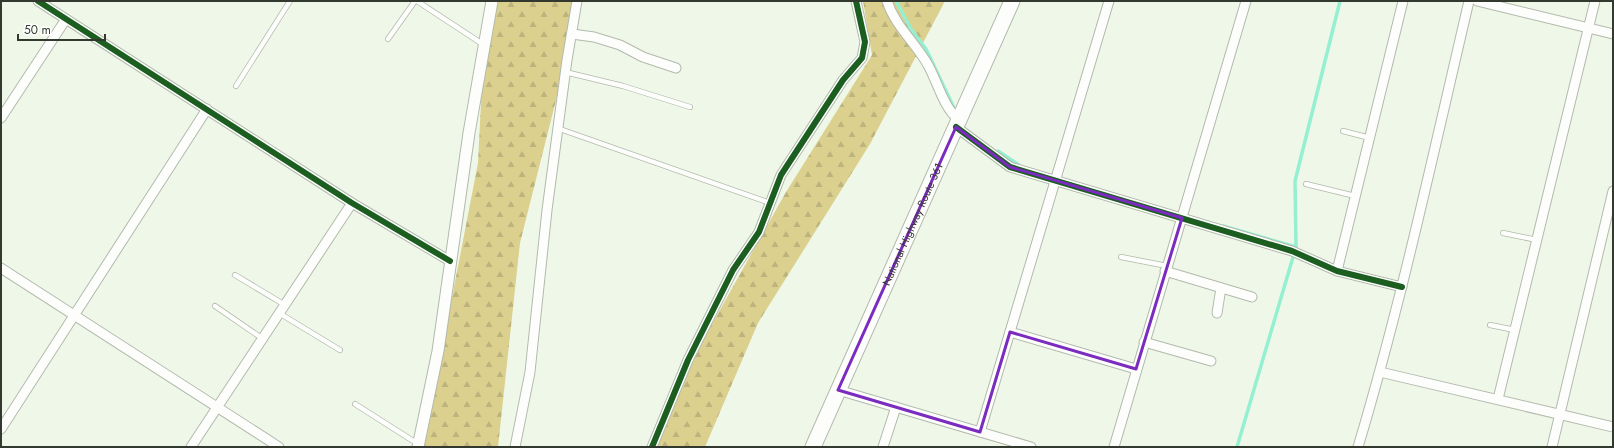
<svg xmlns="http://www.w3.org/2000/svg" width="1614" height="448" font-family="Jost,sans-serif">
  <style>
    .forest { fill: url(#forest-firs) }
    .lines { fill: none; stroke-linecap: round; stroke-linejoin: round }
    .stream { stroke: #94f0d0; stroke-width: 3.5 }
    .service-casing { stroke: #b2b9ad; stroke-width: 6 }
    .minor-casing { stroke: #b2b9ad; stroke-width: 11 }
    .tertiary-casing { stroke: #b2b9ad; stroke-width: 13 }
    .trunk-casing { stroke: #b2b9ad; stroke-width: 17 }
    .service { stroke: #fdfefc; stroke-width: 4.5 }
    .minor { stroke: #fdfefc; stroke-width: 9 }
    .tertiary { stroke: #fdfefc; stroke-width: 11 }
    .trunk { stroke: #fdfefc; stroke-width: 15 }
    .cycleway-casing { stroke: #fff; stroke-width: 8 }
    .cycleway { stroke: #1b5e20; stroke-width: 6 }
    .marked { fill: none; stroke: #7b2cbf; stroke-width: 3; stroke-linejoin: round }
    .labels { text-anchor: middle; stroke-width: 3.5; stroke-linejoin: round; paint-order: stroke }
    .street-label { font-size: 11px; fill: #33392e; stroke: #fff }
  </style>
  <defs>
    <pattern id="forest-firs" width="22" height="20" patternUnits="userSpaceOnUse"><rect width="22" height="20" fill="#dcd08f"/><path d="M5 1l3.5 6h-7zM16 11l3.5 6h-7z" fill="#bdb37c"/></pattern>
  </defs>
  <rect width="100%" height="100%" fill="#eff8e8"/>
  <g class="forest">
    <path d="M486,1H581L520,243L498,447H423L478,163Z"/>
    <path d="M863,1H945L870,144L758,323L705,447H647L657,422L786,192L872,55Z"/>
  </g>
  <g class="lines">
    <g class="stream">
      <path d="M896,1L911,29L926,49L954,108"/>
      <path d="M998,151L1019,165"/>
      <path d="M1223,226L1296,247"/>
      <path d="M1237,447L1296,247L1295,181L1340,1"/>
    </g>
    <defs>
      <g id="service">
        <path d="M417,1L484,45"/>
        <path d="M388,39L415,1"/>
        <path d="M565,72L623,86L690,107"/>
        <path d="M236,86L290,1"/>
        <path d="M557,128L770,203"/>
        <path d="M1343,131L1370,138"/>
        <path d="M1306,184L1355,196"/>
        <path d="M1503,233L1537,240"/>
        <path d="M1121,257L1167,266"/>
        <path d="M235,275L285,305"/>
        <path d="M215,306L263,339"/>
        <path d="M279,313L340,350"/>
        <path d="M1490,325L1515,330"/>
        <path d="M355,404L418,444"/>
      </g>
      <g id="minor">
        <path d="M38,1L352,203L450,261"/>
        <path d="M887,1C895,26 915,42 928,65C938,83 943,107 959,120"/>
        <path d="M1477,1L1613,34"/>
        <path d="M572,34L594,37L620,45L643,57L676,68"/>
        <path d="M1,118L66,19"/>
        <path d="M956,127L1010,167L1292,251L1337,271L1402,287"/>
        <path d="M1,268L279,447"/>
        <path d="M1165,271L1252,297"/>
        <path d="M1337,271L1403,1"/>
        <path d="M1217,313L1221,288"/>
        <path d="M1010,332L1136,369"/>
        <path d="M1144,342L1211,361"/>
        <path d="M1380,372L1613,427"/>
        <path d="M838,390L1031,447"/>
        <path d="M1498,399L1595,1"/>
        <path d="M1,429L207,109"/>
        <path d="M980,432L1109,1"/>
        <path d="M191,447L352,203"/>
        <path d="M515,447L530,372L547,210L567,60L577,1"/>
        <path d="M652,447L688,360L733,270L759,232L781,175L843,80L862,58L865,42L856,1"/>
        <path d="M883,447L896,407"/>
        <path d="M1114,447L1246,1"/>
        <path d="M1358,447C1402,300 1434,150 1469,1"/>
        <path d="M1552,447L1613,191"/>
      </g>
      <path id="tertiary" d="M418,447L438,351L469,133L492,1"/>
      <g id="trunk">
        <path id="s1" d="M813,447L1012,1"/>
      </g>
    </defs>
    <use href="#service" class="service-casing"/>
    <use href="#minor" class="minor-casing"/>
    <use href="#tertiary" class="tertiary-casing"/>
    <use href="#trunk" class="trunk-casing"/>
    <use href="#service" class="service"/>
    <use href="#minor" class="minor"/>
    <use href="#tertiary" class="tertiary"/>
    <use href="#trunk" class="trunk"/>
    <defs>
      <g id="cycleway">
        <path d="M38,1L352,203L450,261"/>
        <path d="M956,127L1010,167L1292,251L1337,271L1402,287"/>
        <path d="M652,447L688,360L733,270L759,232L781,175L843,80L862,58L865,42L856,1"/>
      </g>
    </defs>
    <use href="#cycleway" class="cycleway-casing"/>
    <use href="#cycleway" class="cycleway"/>
  </g>
  <path class="marked" d="M956,127L1010,167L1182,218L1136,369L1010,332L980,432L838,390Z"/>
  <g class="labels">
    <g class="street-label">
      <text dy="4" stroke="none"><textPath href="#s1" startOffset="244">National Highway Route 361</textPath></text>
    </g>
  </g>
  <rect width="1614" height="448" fill="none" stroke="#33392e" stroke-width="4"/>
  <path d="M18 34v6h87v-6" fill="none" stroke="#33392e" stroke-width="2"/>
  <text x="24" y="34" font-size="12" fill="#33392e" stroke="#ffffff" stroke-width="3" paint-order="stroke">50 m</text>
</svg>
